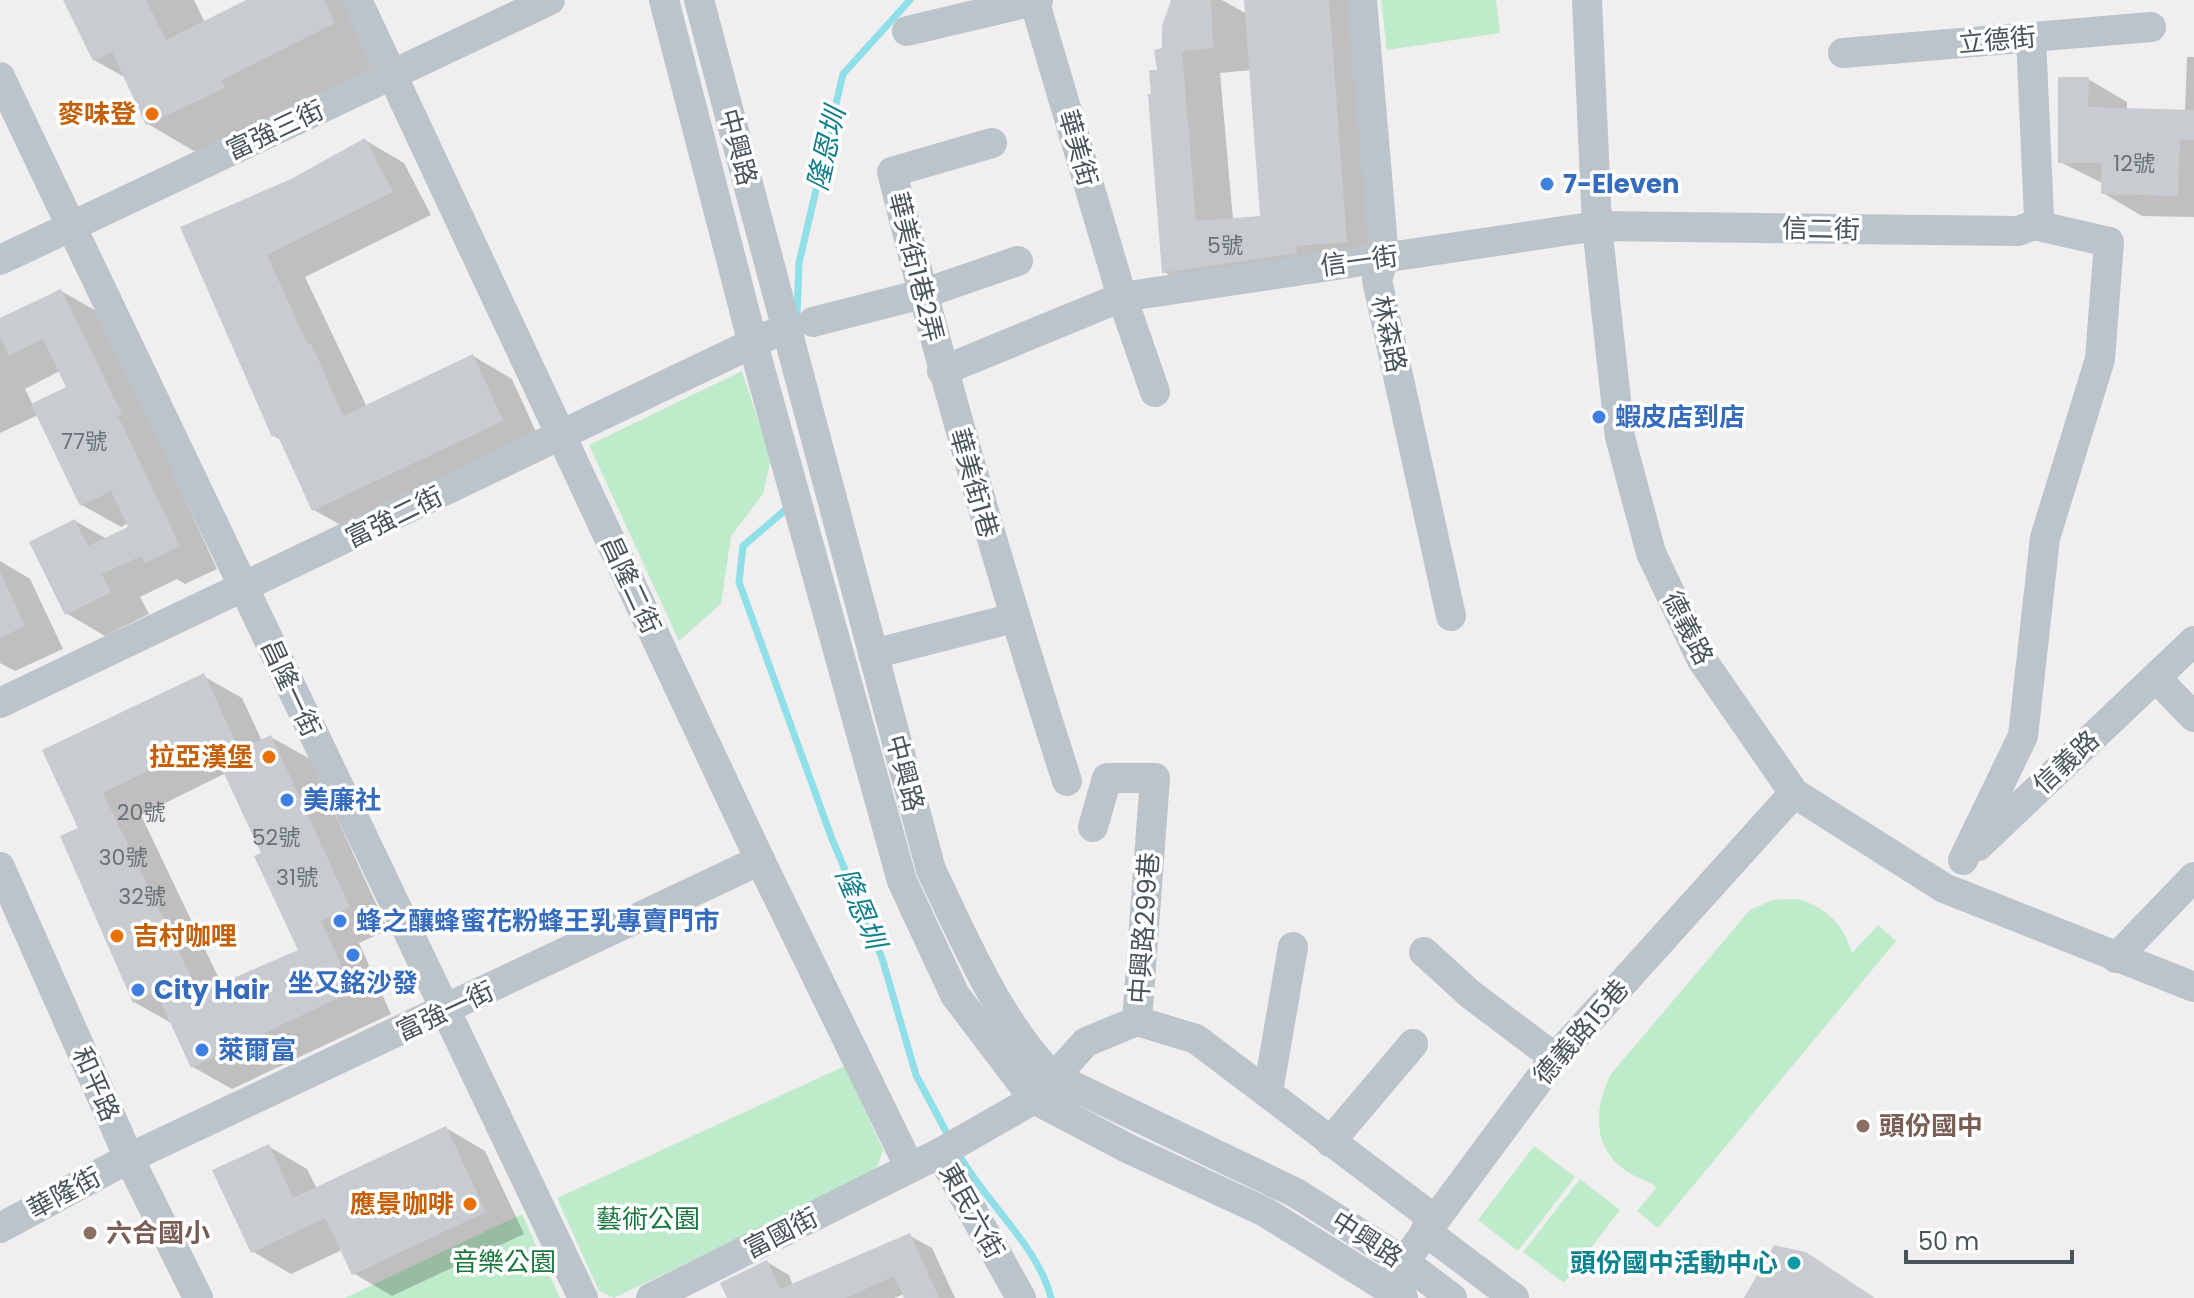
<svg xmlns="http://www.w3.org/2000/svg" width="2194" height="1298" font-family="Poppins,'Noto Sans TC',sans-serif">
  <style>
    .green { fill: #beeccb }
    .shadow { fill: #0003; fill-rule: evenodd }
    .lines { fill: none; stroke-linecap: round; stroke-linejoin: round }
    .stream { stroke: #8edfe7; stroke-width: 7 }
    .building { fill: #c8ccd0; fill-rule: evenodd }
    .minor { stroke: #bac4ca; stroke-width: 30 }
    .food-dot { fill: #e8710a; stroke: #fff; stroke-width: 3 }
    .shop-dot { fill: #3f7fe0; stroke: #fff; stroke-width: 3 }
    .education-dot { fill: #8d6e63; stroke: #fff; stroke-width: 3 }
    .culture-dot { fill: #0f9aa8; stroke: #fff; stroke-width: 3 }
    .labels { text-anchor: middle; stroke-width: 7; stroke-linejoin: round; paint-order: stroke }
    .number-label { font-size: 22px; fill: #677278 }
    .street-label { font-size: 26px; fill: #47545a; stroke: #fff }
    .food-label { font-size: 26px; font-weight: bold; fill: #c56008; stroke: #fff; text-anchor: end }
    .shop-label { font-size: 26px; font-weight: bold; fill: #366cbe; stroke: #fff; text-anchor: start }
    .education-label { font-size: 26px; font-weight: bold; fill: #785e54; stroke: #fff; text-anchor: start }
    .park-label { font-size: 26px; fill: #1c783f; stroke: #fff }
    .culture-label { font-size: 26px; font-weight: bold; fill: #0d838f; stroke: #fff; text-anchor: end }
    .water-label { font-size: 28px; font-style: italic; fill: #14808b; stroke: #fff }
  </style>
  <rect width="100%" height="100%" fill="#f0eeee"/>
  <g class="green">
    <path d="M1381,0H1496L1500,33L1387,50Z"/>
    <path d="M742,371L771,460L763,494L731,536L721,604L679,641L589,445Z"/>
    <path d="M1797,899C1827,907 1843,924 1852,953L1878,925L1896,941L1658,1228L1637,1211L1657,1187C1646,1180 1633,1177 1622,1168C1591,1143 1595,1106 1611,1074L1750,910L1773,900Z"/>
    <path d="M845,1066L883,1150L875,1172L614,1298L599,1291L557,1198Z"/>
    <path d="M1534,1146L1575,1177L1518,1251L1478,1220Z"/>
    <path d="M1580,1179L1620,1210L1564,1283L1523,1252Z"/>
    <path d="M522,1214L560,1298H345Z"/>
  </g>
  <g class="shadow">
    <path d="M65,0H194L205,23L250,0H359L402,62L216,164L148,124L126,78L94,60Z"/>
    <path d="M1173,0H1222L1247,14L1246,0H1347L1367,11L1386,264L1203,294L1164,272L1154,96ZM1251,70L1262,218L1233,220L1220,73Z"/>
    <path d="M2187,57H2194V217L2142,216L2103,193L2104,184L2060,162L2088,79L2127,102V110L2185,112Z"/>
    <path d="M365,140L404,163L431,215L305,277L367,407L473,356L512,379L541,443L353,532L314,510L282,441L273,435L182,228L292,181Z"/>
    <path d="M61,291L100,313L217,569L185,584L177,579L140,597L149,614L105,636L66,613L75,521L107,539L130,528L128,523L121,527L82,505L38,415L0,433V321ZM60,371L68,388L33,405L25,389Z"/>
    <path d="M0,561L30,579L63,649L15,671L0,663Z"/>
    <path d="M203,676L242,698L262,741L271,737L310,759L388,930L359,943L391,1014L232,1089L193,1067L173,1024L134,1002L80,829L44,751ZM226,773L264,854L301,951L222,985L141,815Z"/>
    <path d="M446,1128L485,1151L524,1234L392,1296L353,1273L342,1250L291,1274L252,1251L268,1146L307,1169L317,1189Z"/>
    <path d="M910,1236L932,1248L955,1298H906L904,1294L894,1298H729L767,1262L789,1275L793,1286Z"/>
  </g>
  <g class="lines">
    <g class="stream">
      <path d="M797,316L799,263L843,74L910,0"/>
      <path d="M784,511L743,546L739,582L832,839L882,958L916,1075L950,1139"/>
      <path d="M958,1153C984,1201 1039,1247 1051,1298"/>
    </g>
  </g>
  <g class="building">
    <path d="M63,0H146L166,40L246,0H324L335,23L222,80L225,88L146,125L112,52L93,61Z"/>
    <path d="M1171,0H1211L1213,48L1182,51L1196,221L1260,216L1244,0H1329L1347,242L1296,246L1297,253L1162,273L1148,94H1151L1149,70H1157L1154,50L1162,48V26Z"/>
    <path d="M2058,77H2089L2088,107L2194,110V140L2180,139L2178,196L2101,194L2102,163H2058Z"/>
    <path d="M365,138L393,192L267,255L308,345L311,343L343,416L473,354L503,421L312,511L277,434L272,437L180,227L291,179Z"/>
    <path d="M61,289L122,414L118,416L180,546L145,563L141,556L102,574L111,592L65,615L29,542L75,519L88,546L128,527L111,491L80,506L31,404L66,387L43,339L9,356L0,337V318Z"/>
    <path d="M0,572L25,626L0,638Z"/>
    <path d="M204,673L239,750L271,735L350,907L321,921L353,991L191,1068L156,992L133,1003L60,836L78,828L42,750ZM209,741L261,853L254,856L298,950L199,993L103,793Z"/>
    <path d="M446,1126L486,1212L352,1275L325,1218L251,1253L212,1170L269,1144L293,1198Z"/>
    <path d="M910,1233L939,1298H904L894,1276L846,1298H727L720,1283L767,1260L780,1289Z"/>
    <path d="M1774,1245L1806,1252L1875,1298H1744Z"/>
  </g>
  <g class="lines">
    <g class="minor">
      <path d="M357,0L760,860L910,1168"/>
      <path d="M664,0L753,344L902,881L955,995L1034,1099L1129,1149L1265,1212L1403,1298"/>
      <path d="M699,0L931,870C965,940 997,1019 1052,1076L1296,1193L1403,1261L1452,1298"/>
      <path d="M1034,0L1122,297L1155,392"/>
      <path d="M1362,0L1384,258L1377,280L1451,616"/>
      <path d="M1587,0L1597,226L1620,437L1651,553L1702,660L1794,793L1944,888L2194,987"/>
      <path d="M907,31L1038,0"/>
      <path d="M1843,53L2151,27"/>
      <path d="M0,77L583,1298"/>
      <path d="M992,143L892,172C943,377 1002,580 1067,781"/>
      <path d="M0,260L550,0"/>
      <path d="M813,322L922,294L1018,261"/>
      <path d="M942,371L1122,297L1597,226L2018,231L2034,225L2039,217L2031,38"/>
      <path d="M873,654L1014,618"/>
      <path d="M2156,678L2194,717"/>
      <path d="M0,703L770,335"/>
      <path d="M1978,846L2194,641"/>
      <path d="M1963,860L2023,736L2045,538L2100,359L2109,242L2034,225"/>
      <path d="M0,867L129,1158L198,1298"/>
      <path d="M1424,952L1470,994L1555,1058"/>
      <path d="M2116,958L2194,877"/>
      <path d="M1137,1021L1196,1039L1434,1219"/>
      <path d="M1268,1092L1293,947"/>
      <path d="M1330,1142L1413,1044"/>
      <path d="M940,1153L1034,1099L1086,1042L1137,1021L1155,778H1107L1093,827"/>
      <path d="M0,1228L129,1158L760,860"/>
      <path d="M1425,1231L1514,1298"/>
      <path d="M1392,1278L1555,1058L1794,793"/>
      <path d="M651,1298L940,1153L1021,1298"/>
    </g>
  </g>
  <g class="food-dot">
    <circle cx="152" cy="114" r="8"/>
    <circle cx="269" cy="757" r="8"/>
    <circle cx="117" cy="936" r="8"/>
    <circle cx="470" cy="1204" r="8"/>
  </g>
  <g class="shop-dot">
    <circle cx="1547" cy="184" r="8"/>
    <circle cx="1599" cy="417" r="8"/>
    <circle cx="287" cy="800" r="8"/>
    <circle cx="340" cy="921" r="8"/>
    <circle cx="353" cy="955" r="8"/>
    <circle cx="138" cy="990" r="8"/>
    <circle cx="202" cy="1050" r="8"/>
  </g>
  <g class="education-dot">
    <circle cx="1863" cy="1126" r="8"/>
    <circle cx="90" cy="1233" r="8"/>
  </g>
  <circle class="culture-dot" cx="1794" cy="1263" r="8"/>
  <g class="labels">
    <g class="number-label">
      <text x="2134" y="171">12號</text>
      <text x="1225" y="253">5號</text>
      <text x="84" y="449">77號</text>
      <text x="141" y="820">20號</text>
      <text x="276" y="845">52號</text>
      <text x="123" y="865">30號</text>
      <text x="297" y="885">31號</text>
      <text x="142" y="904">32號</text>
    </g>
    <g class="street-label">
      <text transform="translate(1997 40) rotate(-5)" y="9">立德街</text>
      <text transform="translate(275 130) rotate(-25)" y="9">富強三街</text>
      <text transform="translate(738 147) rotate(75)" y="9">中興路</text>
      <text transform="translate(1078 148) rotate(74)" y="9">華美街</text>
      <text transform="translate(1821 229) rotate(1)" y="9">信二街</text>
      <text transform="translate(1359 261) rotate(-8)" y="9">信一街</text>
      <text transform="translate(916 267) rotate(76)" y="9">華美街1巷2弄</text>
      <text transform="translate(1389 334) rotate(78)" y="9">林森路</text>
      <text transform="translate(974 483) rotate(74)" y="9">華美街1巷</text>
      <text transform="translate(394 517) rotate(-26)" y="9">富強二街</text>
      <text transform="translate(631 585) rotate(65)" y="9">昌隆二街</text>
      <text transform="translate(1688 628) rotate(63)" y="9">德義路</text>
      <text transform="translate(291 688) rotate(65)" y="9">昌隆一街</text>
      <text transform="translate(2066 762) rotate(-43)" y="9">信義路</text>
      <text transform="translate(905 773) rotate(75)" y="9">中興路</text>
      <text transform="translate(1144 928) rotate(-86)" y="9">中興路299巷</text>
      <text transform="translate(445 1011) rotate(-25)" y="9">富強一街</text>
      <text transform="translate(1581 1032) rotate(-49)" y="9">德義路15巷</text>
      <text transform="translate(96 1084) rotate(66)" y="9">和平路</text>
      <text transform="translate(64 1193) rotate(-28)" y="9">華隆街</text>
      <text transform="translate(972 1211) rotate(61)" y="9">東民六街</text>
      <text transform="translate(781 1233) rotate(-27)" y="9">富國街</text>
      <text transform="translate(1367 1239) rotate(33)" y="9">中興路</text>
    </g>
    <g class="food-label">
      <text x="136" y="123">麥味登</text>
      <text x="253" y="766">拉亞漢堡</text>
      <text x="133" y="945" text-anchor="start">吉村咖哩</text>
      <text x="454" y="1213">應景咖啡</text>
    </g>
    <g class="shop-label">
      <text x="1563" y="193">7-Eleven</text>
      <text x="1615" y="426">蝦皮店到店</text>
      <text x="303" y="809">美廉社</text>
      <text x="356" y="930">蜂之釀蜂蜜花粉蜂王乳專賣門市</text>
      <text x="353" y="992" text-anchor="middle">坐又銘沙發</text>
      <text x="154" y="999">City Hair</text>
      <text x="218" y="1059">萊爾富</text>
    </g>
    <g class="education-label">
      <text x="1879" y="1135">頭份國中</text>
      <text x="106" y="1242">六合國小</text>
    </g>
    <g class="park-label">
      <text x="648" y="1228">藝術公園</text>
      <text x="504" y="1271">音樂公園</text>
    </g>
    <g class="culture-label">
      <text x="1778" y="1272">頭份國中活動中心</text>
    </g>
    <g class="water-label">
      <text transform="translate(826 149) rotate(-77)" y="10">隆恩圳</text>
      <text transform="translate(861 908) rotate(67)" y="10">隆恩圳</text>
    </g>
  </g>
  <path d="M1906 1250v12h166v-12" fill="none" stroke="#47545a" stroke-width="4"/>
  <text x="1918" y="1250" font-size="24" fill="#47545a" stroke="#ffffff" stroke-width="6" paint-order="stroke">50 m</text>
</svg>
